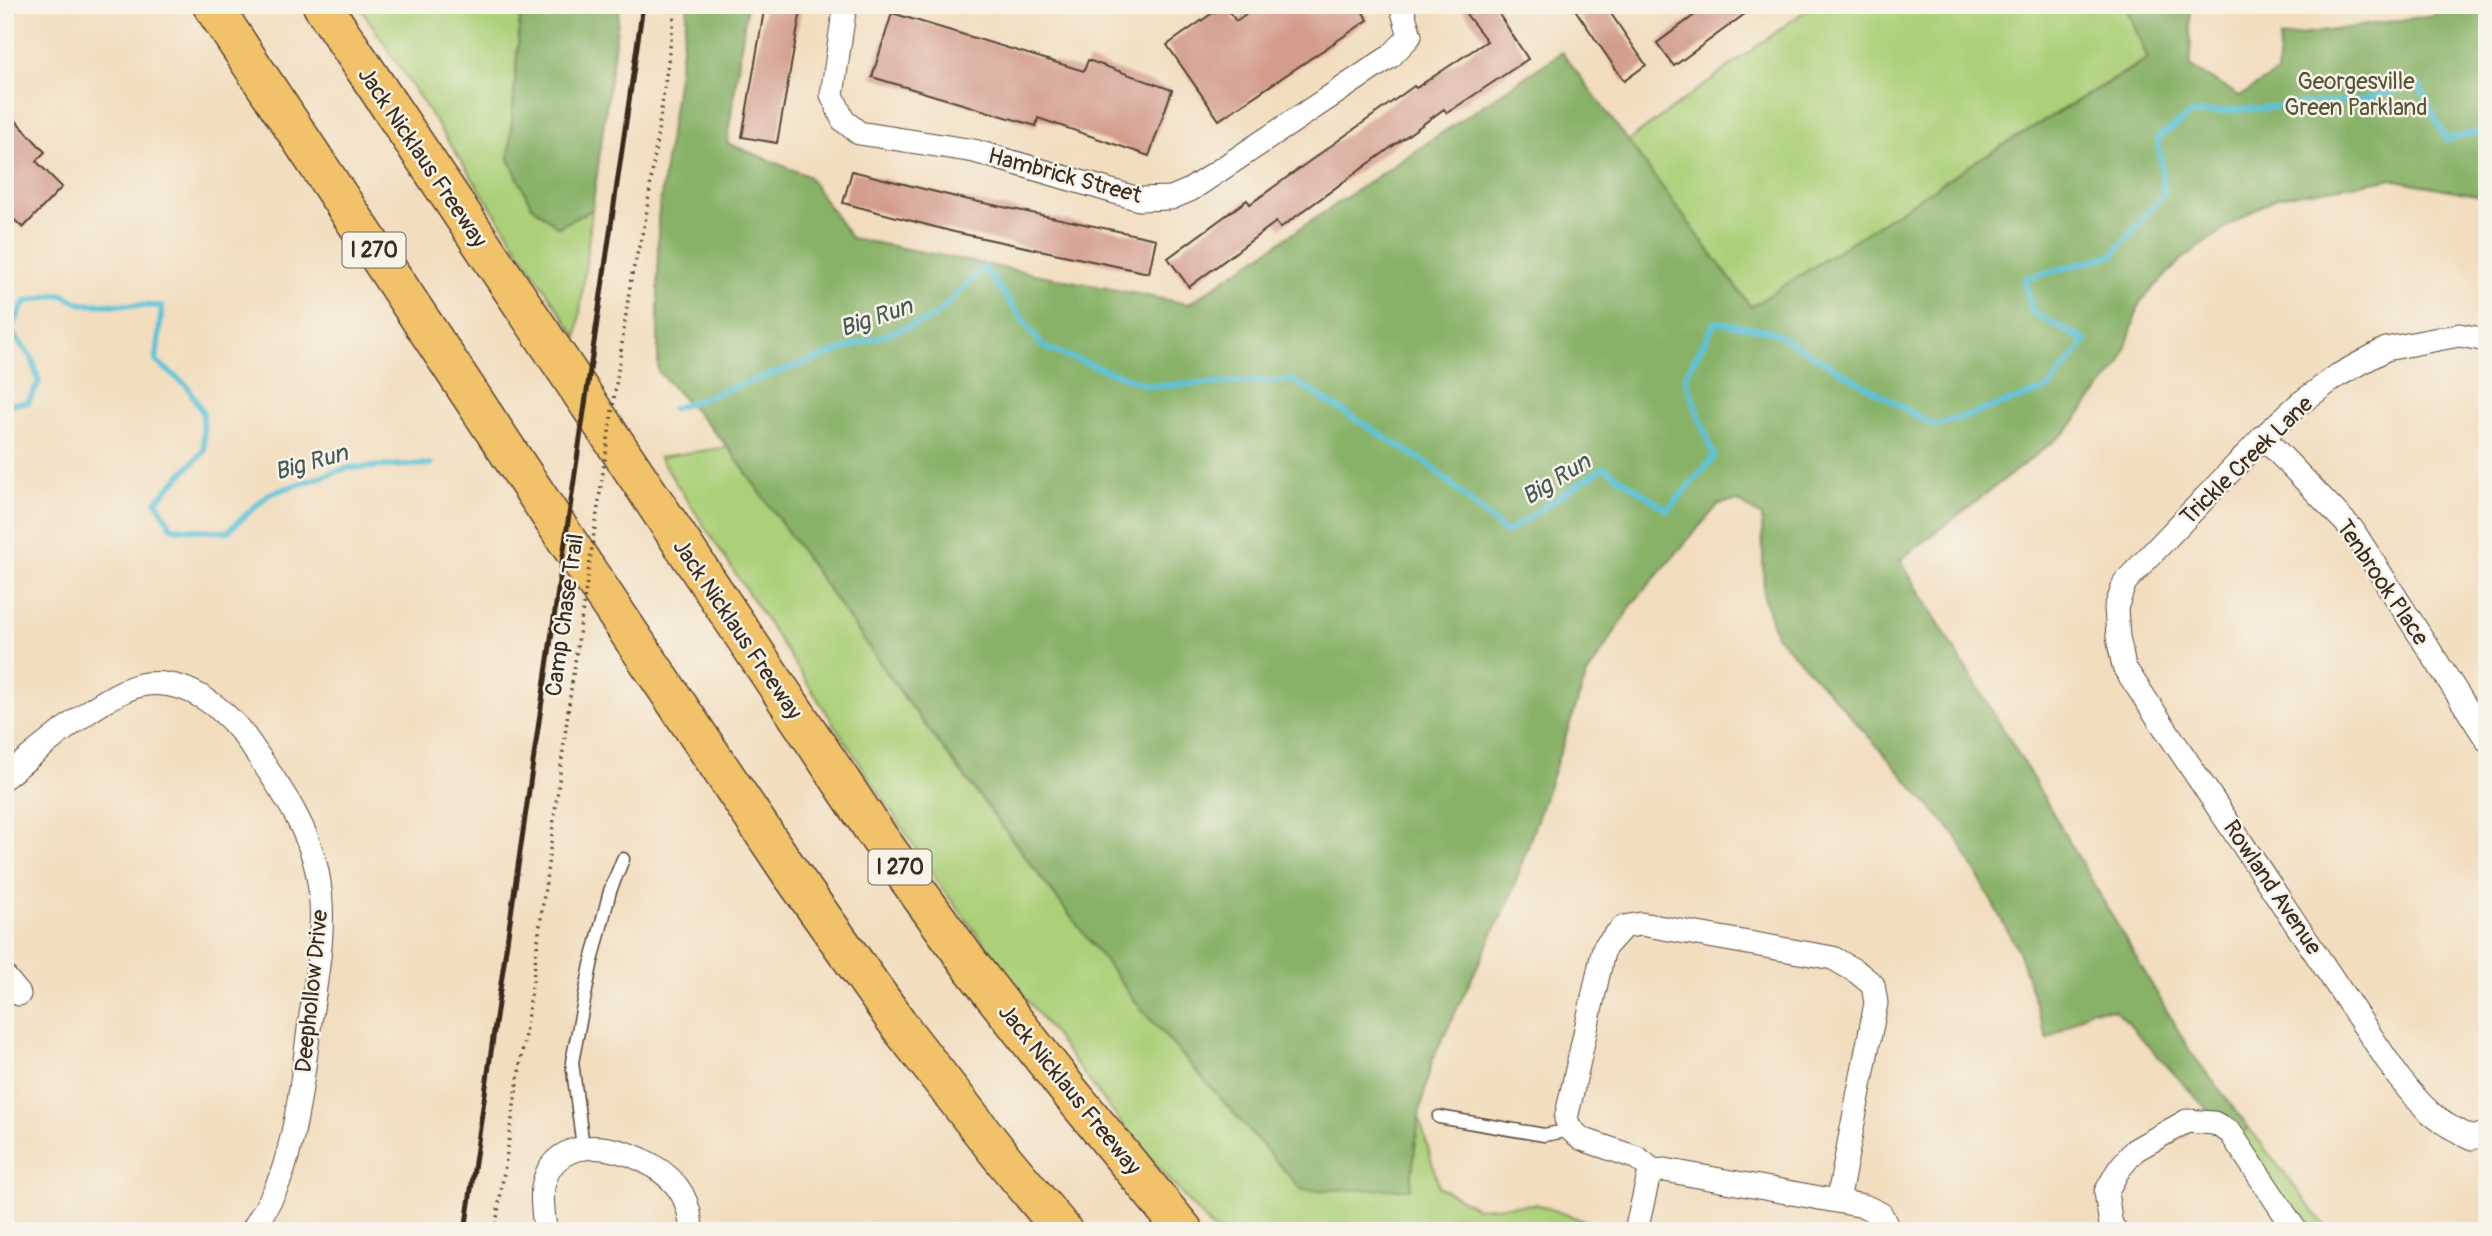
<svg xmlns="http://www.w3.org/2000/svg" width="2492" height="1236" font-family="Pangolin,sans-serif">
  <style>
    .green { fill: #acd079; stroke: #747d4c; stroke-width: 2 }
    .forest { fill: #89b269; stroke: #626e44; stroke-width: 2 }
    .lines { fill: none; stroke-linecap: round; stroke-linejoin: round }
    .stream { stroke: #5bc2d8; stroke-width: 6 }
    .building { fill: #d39c8d }
    .service-casing { stroke: #564536; stroke-width: 15 }
    .minor-casing { stroke: #564536; stroke-width: 25 }
    .motorway-casing { stroke: #564536; stroke-width: 41 }
    .path { stroke: #564536; stroke-width: 3.5; stroke-dasharray: 2 5; stroke-linecap: butt }
    .service { stroke: #fff; stroke-width: 12 }
    .minor { stroke: #fff; stroke-width: 23 }
    .motorway { stroke: #f2c26a; stroke-width: 38 }
    .rail { stroke: #3b2a1e; stroke-width: 5 }
    .path-bridge { stroke: #564536; stroke-width: 3.5; stroke-dasharray: 2 5; stroke-linecap: butt }
    .labels { text-anchor: middle; stroke-width: 5; stroke-linejoin: round; paint-order: stroke }
    .shield { fill: #f7f3e8; stroke: #73665b; stroke-width: 2 }
    .shield-label { font-size: 21px; font-weight: bold; fill: #3b2a1e }
    .park-label { font-size: 23px; fill: #575435; stroke: #f7f3e8 }
    .street-label { font-size: 23px; fill: #3b2a1e; stroke: #f7f3e8 }
    .water-label { font-size: 24px; font-style: italic; fill: #455856; stroke: #f7f3e8 }
  </style>
  <rect width="100%" height="100%" fill="#f7f3e8"/>
  <filter id="ink" filterUnits="userSpaceOnUse"><feTurbulence type="fractalNoise" baseFrequency=".0143" numOctaves="2"/><feDisplacementMap in="SourceGraphic" scale="14" xChannelSelector="R" yChannelSelector="G"/><feConvolveMatrix kernelMatrix="1 2 1 2 8 2 1 2 1" color-interpolation-filters="sRGB"/></filter>
  <filter id="wash" filterUnits="userSpaceOnUse"><feTurbulence type="fractalNoise" baseFrequency=".00686" numOctaves="4" result="noise"/><feDisplacementMap in="SourceGraphic" scale="28" xChannelSelector="R" yChannelSelector="G"/><feGaussianBlur stdDeviation="1.57" result="paint"/><feColorMatrix in="noise" values="0 0 0 0 0 0 0 0 0 0 0 0 0 0 0 0 0 1.4 0 .05"/><feComposite in="paint" operator="in"/></filter>
  <g filter="url(#wash)">
    <rect width="100%" height="100%" fill="#f2ddbe"/>
    <g class="green">
      <path d="M359,5H521L509,159L557,226L592,210L577,338Z"/>
      <path d="M1813,5H2125L2148,58L1978,160L1751,307L1628,141Z"/>
      <path d="M728,447L905,699L1142,1010L1410,1189L1419,1116L1439,1187L1477,1208L1536,1204L1614,1231H1214L1135,1141L939,884L659,457Z"/>
      <path d="M2249,1128L2329,1231H2306L2234,1139Z"/>
    </g>
    <g class="forest">
      <path d="M521,5H620L592,210L558,227L531,205L509,159Z"/>
      <path d="M688,5H747L727,143L808,176L851,238L1188,304L1562,52L1751,307L1978,160L2148,59L2125,5H2190L2191,67L2240,96L2277,73L2280,38L2434,15L2449,5H2487V197L2390,179L2278,197L2236,221L2182,259L2140,302L2121,363L2067,431L1900,560L2025,765L2190,1051L2249,1128L2234,1139L2116,1010L2092,1009L2048,1040L2017,948L1956,836L1841,705L1776,635L1764,598L1762,517L1738,501L1719,504L1633,603L1586,677L1510,898L1432,1061L1419,1116L1410,1189L1302,1190L1142,1010L905,698L728,447L658,371V218Z"/>
    </g>
    <g class="lines">
      <g class="stream">
        <path d="M5,405L28,402L39,382L32,358L10,330L25,302L61,294L82,304L162,306L156,361L187,386L203,413L204,451L156,501L172,528L227,532L269,494L348,468L431,464"/>
        <path d="M672,409L933,318L984,267L1043,347L1149,386L1293,380L1428,464L1506,533L1604,467L1668,510L1714,457L1685,377L1715,322L1771,331L1935,426L2048,389L2086,341L2032,312L2025,279L2113,255L2164,193L2158,138L2191,114L2359,100L2419,85L2446,140L2487,130"/>
      </g>
    </g>
    <g id="blocks">
      <g class="building">
        <path d="M765,5H802L777,143L742,137Z"/>
        <path d="M1224,5L1236,21L1259,5H1358L1368,20L1219,120L1167,45Z"/>
        <path d="M1459,5H1493L1528,59L1447,113L1444,109L1280,228L1276,222L1189,287L1168,258L1247,200L1250,204L1414,86L1416,88L1487,41Z"/>
        <path d="M1572,5H1605L1646,65L1624,81Z"/>
        <path d="M1708,5H1757L1674,66L1657,43Z"/>
        <path d="M892,13L1084,71L1088,60L1172,90L1149,156L1038,118L1036,126L872,77Z"/>
        <path d="M5,109L45,152L36,161L62,187L23,228L5,211Z"/>
        <path d="M852,171L960,198L1156,239L1149,273L954,232L843,203Z"/>
      </g>
    </g>
  </g>
  <g filter="url(#ink)">
    <use href="#blocks" fill-opacity="0" stroke="#564536" stroke-width="2"/>
    <g class="lines">
      <defs>
        <g id="service">
          <path d="M1439,1117L1544,1135L1571,1130"/>
          <path d="M583,1147L572,1062L591,965L610,891L623,859"/>
        </g>
        <g id="minor">
          <path d="M845,5L832,95L843,120L859,133L974,151L1139,199L1171,198L1190,190L1391,56L1410,36L1401,5"/>
          <path d="M2487,340L2459,335L2386,349L2337,376L2299,404L2263,437L2125,582L2116,608L2118,637L2124,667L2399,1078C2423,1108 2437,1123 2472,1138L2487,1133"/>
          <path d="M2263,437L2352,529L2487,740"/>
          <path d="M5,777C38,751 107,689 146,684C190,679 228,711 251,745C277,784 307,823 317,871C328,923 316,977 309,1029C303,1074 298,1120 285,1164C278,1188 265,1210 252,1231"/>
          <path d="M5,977L19,994"/>
          <path d="M1838,1201L1876,1003L1873,985L1857,972L1833,958L1641,924L1623,927L1604,948L1566,1119L1571,1130L1582,1139L1637,1158L1654,1171L1665,1170L1864,1206L1881,1214L1889,1231"/>
          <path d="M545,1231C544,1217 541,1200 543,1187C555,1119 658,1151 682,1194C688,1205 691,1219 691,1231"/>
          <path d="M1636,1231L1648,1179L1654,1171"/>
          <path d="M2116,1231L2111,1225L2106,1192L2119,1169L2135,1150L2187,1121L2214,1123L2230,1132L2296,1231"/>
        </g>
        <g id="motorway">
          <path d="M212,5L566,539L790,872L904,1032L1004,1160L1063,1231"/>
          <path d="M322,5L879,838L971,966L1069,1091L1184,1231"/>
        </g>
      </defs>
      <use href="#service" class="service-casing"/>
      <use href="#minor" class="minor-casing"/>
      <use href="#motorway" class="motorway-casing"/>
      <g class="path">
        <path d="M621,351L631,278L645,223L676,5"/>
        <path d="M495,1231L531,994L572,682"/>
      </g>
      <use href="#service" class="service"/>
      <use href="#minor" class="minor"/>
      <use href="#motorway" class="motorway"/>
      <path class="rail" d="M465,1231L643,5"/>
      <path class="path-bridge" d="M572,682L621,351"/>
    </g>
  </g>
  <g class="labels">
    <g class="shield">
      <rect x="342.5" y="232.5" width="63" height="35" rx="5"/>
      <rect x="868.5" y="849.5" width="63" height="35" rx="5"/>
    </g>
    <g class="shield-label">
      <text x="374" y="257">I 270</text>
      <text x="900" y="874">I 270</text>
    </g>
    <g class="park-label">
      <text x="2356" y="89">Georgesville<tspan x="2356" dy="26">Green Parkland</tspan></text>
    </g>
    <g class="street-label">
      <text transform="translate(423 157) rotate(56)" y="8">Jack Nicklaus Freeway</text>
      <text transform="translate(1065 175) rotate(15)" y="8">Hambrick Street</text>
      <text transform="translate(2246 460) rotate(-44)" y="8">Trickle Creek Lane</text>
      <text transform="translate(2383 582) rotate(56)" y="8">Tenbrook Place</text>
      <text transform="translate(564 615) rotate(-82)" y="8">Camp Chase Trail</text>
      <text transform="translate(738 629) rotate(56)" y="8">Jack Nicklaus Freeway</text>
      <text transform="translate(2273 887) rotate(56)" y="8">Rowland Avenue</text>
      <text transform="translate(311 991) rotate(-84)" y="8">Deephollow Drive</text>
      <text transform="translate(1070 1089) rotate(51)" y="8">Jack Nicklaus Freeway</text>
    </g>
    <g class="water-label">
      <text transform="translate(876 317) rotate(-19)" y="8">Big Run</text>
      <text transform="translate(311 462) rotate(-16)" y="8">Big Run</text>
      <text transform="translate(1556 479) rotate(-32)" y="8">Big Run</text>
    </g>
  </g>
  <rect width="2492" height="1236" fill="none" stroke="#f7f3e8" stroke-width="28"/>
</svg>
